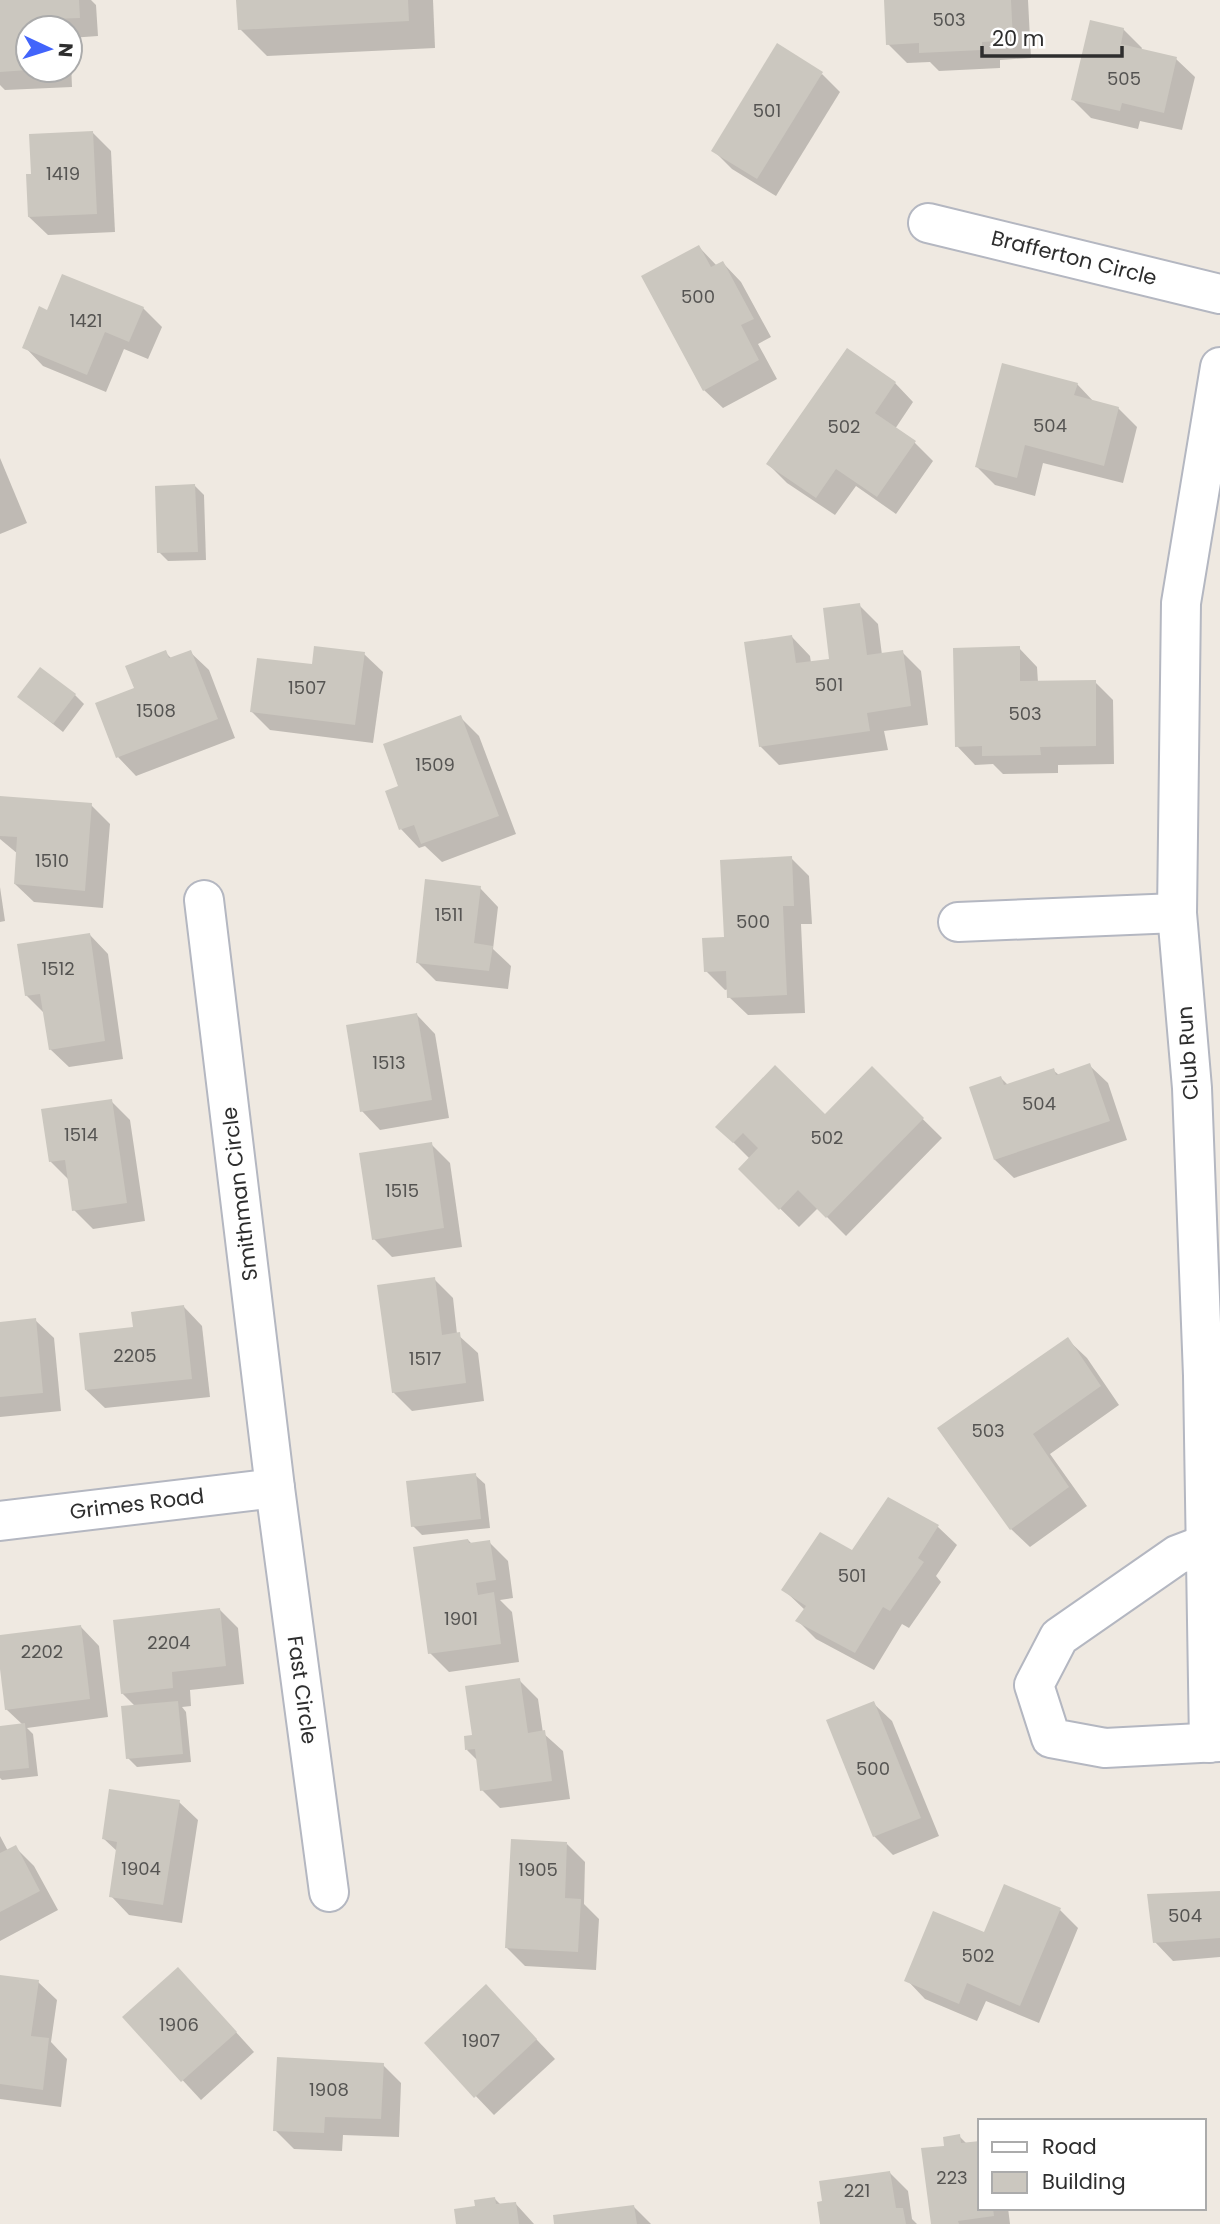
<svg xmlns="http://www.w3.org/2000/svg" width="1220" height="2224" font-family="Poppins,sans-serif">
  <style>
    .shadow { fill: #0003; fill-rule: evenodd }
    .building { fill: #cbc7bf }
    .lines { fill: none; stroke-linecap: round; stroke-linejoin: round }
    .street-casing { stroke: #b4b7c1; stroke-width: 42 }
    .street { stroke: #fff; stroke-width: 38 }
    .labels { text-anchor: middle; stroke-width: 7; stroke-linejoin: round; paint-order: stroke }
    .number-label { font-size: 18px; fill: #555452 }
    .street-label { font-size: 21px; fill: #2e2e2e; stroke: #fff }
  </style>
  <rect width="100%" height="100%" fill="#efe9e1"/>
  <g class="shadow">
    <path d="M0,0H91L96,5L98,36L70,38L72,87L5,90L0,85ZM28,28H70V70H28Z"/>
    <path d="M238,0H433L435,48L267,56L240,29Z"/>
    <path d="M886,0H1028L1031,58L1000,60V68L939,71L930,62L907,63L888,44Z"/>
    <path d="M1123,29L1142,48L1141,50L1176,59L1195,77L1182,130L1140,121L1138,129L1091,118L1073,100Z"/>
    <path d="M822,74L840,92L776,196L732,169L713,150Z"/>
    <path d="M92,132L111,151L115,232L48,235L29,217L33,176Z"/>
    <path d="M699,247L717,266L723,263L741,282L771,337L758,344L777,379L723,408L704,390Z"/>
    <path d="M143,308L162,327L148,359L124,349L106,392L43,366L25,347L48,312Z"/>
    <path d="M895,383L913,402L895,429L915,443L933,461L896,514L856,486L835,515L787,483L768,464Z"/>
    <path d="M1077,384L1094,402L1118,408L1137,427L1123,483L1043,463L1035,496L995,485L977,467Z"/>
    <path d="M0,458L27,523L0,534Z"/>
    <path d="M195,486L204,495L206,560L168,561L159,552Z"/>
    <path d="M859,605L878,624L882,655L902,652L921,671L928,725L884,731L888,750L779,765L760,746L792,637L810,656L811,663L831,660Z"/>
    <path d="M1019,648L1037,667L1038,683L1095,682L1113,700L1114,764L1058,765V773L1003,774L993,764L975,765L957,746Z"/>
    <path d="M165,652L172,659L190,652L209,670L235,738L136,776L118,757L98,704L137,689Z"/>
    <path d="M364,654L383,672L373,743L270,730L252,712L314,666Z"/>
    <path d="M75,695L84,704L63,732L19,697Z"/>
    <path d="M460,717L479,736L516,834L442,862L425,846L419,848L401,829L400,787Z"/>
    <path d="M0,798L91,805L110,824L103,908L34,902L15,884L18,854L0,839Z"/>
    <path d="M791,858L809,876L812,924H801L805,1013L748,1015L729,997V989L725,990L706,971L726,939Z"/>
    <path d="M0,887L5,921L0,922Z"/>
    <path d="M480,888L498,907L493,949L511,966L508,989L436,981L417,962Z"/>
    <path d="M90,935L108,954L123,1059L69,1067L50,1049L45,1014L26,995Z"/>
    <path d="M417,1015L435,1034L449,1118L380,1130L362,1111Z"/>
    <path d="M1089,1065L1108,1083L1127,1140L1014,1178L995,1160L1001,1078L1008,1085L1053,1070L1059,1075Z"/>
    <path d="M872,1069L942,1138L846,1236L818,1208L799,1227L740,1169L750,1159L718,1127L825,1116Z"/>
    <path d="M111,1101L130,1120L145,1221L93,1229L74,1210L70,1181L50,1161Z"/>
    <path d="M431,1144L450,1163L462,1247L392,1257L374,1239Z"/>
    <path d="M434,1279L453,1298L457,1334L478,1353L484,1401L412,1411L393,1392Z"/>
    <path d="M184,1307L202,1326L210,1397L105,1408L86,1390Z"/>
    <path d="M35,1320L54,1338L61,1411L0,1417V1323Z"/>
    <path d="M1068,1340L1087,1358L1119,1405L1050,1454L1087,1506L1030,1547L1011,1529L939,1428Z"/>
    <path d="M475,1475L485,1484L490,1528L422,1535L413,1526Z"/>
    <path d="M888,1499L938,1527L957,1545L936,1576L941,1582L909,1628L902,1624L874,1670L816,1639L798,1621L805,1610L783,1589L852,1552Z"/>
    <path d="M468,1540L472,1544L489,1542L508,1561L513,1598L500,1600L512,1612L519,1662L449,1672L430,1653Z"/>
    <path d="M219,1609L238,1628L244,1684L190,1690L191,1706L182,1707L186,1712L191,1762L137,1767L128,1758L136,1707L122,1693Z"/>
    <path d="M81,1627L99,1646L108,1717L27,1728L33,1734L38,1776L2,1780L0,1778V1728L23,1725L6,1709L0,1637Z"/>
    <path d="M519,1680L538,1699L543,1733L563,1751L570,1799L500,1808L482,1790L478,1761L467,1750L474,1736Z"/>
    <path d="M873,1703L892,1721L939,1836L893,1855L874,1836Z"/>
    <path d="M179,1802L198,1820L182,1923L129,1915L111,1896L118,1852L104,1839Z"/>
    <path d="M0,1836L8,1851L15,1847L34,1866L58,1910L0,1941Z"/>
    <path d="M567,1844L585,1862L584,1904L599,1919L596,1970L525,1966L507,1948Z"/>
    <path d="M1220,1893V1957L1173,1961L1155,1942Z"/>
    <path d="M1060,1910L1078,1928L1039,2023L986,2001L977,2021L925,1999L907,1980L985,1934Z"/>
    <path d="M0,1976L38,1982L57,2000L51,2042L67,2059L61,2107L0,2099Z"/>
    <path d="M196,1988L254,2052L201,2100L125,2018Z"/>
    <path d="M504,2005L555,2059L494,2115L426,2044Z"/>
    <path d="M383,2065L401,2083L399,2137L343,2135L342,2151L294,2149L275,2130Z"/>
    <path d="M959,2136L967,2144L980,2143V2208H1008L1010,2224H932L946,2147Z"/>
    <path d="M889,2172L908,2191L912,2219L917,2224H823Z"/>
    <path d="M495,2199L501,2205L515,2203L534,2224H458L477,2208Z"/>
    <path d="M634,2207L651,2224H556Z"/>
  </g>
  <g class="building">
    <path d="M0,0H79L80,18L52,19L53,28H28V70L0,72Z"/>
    <path d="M236,0H408L409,21L238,30Z"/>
    <path d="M884,0H1011L1013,40L982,42V50L919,53V43L886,45Z"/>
    <path d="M1090,20L1124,28L1121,44L1177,57L1164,113L1122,103L1120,111L1071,100Z"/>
    <path d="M777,43L823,72L757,179L711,151Z"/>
    <path d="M93,131L97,214L28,217L26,174H31L29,134Z"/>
    <path d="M699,245L711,267L723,261L754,319L741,325L759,360L703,391L641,276Z"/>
    <path d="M62,274L144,307L129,342L105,332L87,375L22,348L39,306L47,310Z"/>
    <path d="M847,348L896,382L875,413L916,441L877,497L836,469L816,498L766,464Z"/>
    <path d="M1002,363L1078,383L1074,395L1119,407L1104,466L1025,445L1017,478L975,467Z"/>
    <path d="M195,484L198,552L157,553L155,486Z"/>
    <path d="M860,603L867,655L903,650L911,706L867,713L870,731L759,747L744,642L792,635L796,663L829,659L823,608Z"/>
    <path d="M314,646L365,652L355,725L250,712L257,658L312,664Z"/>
    <path d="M1020,646V681L1096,680V746L1040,747L1041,755L982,756V746L955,747L953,648Z"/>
    <path d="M166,650L169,658L191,650L218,719L116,758L95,703L134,688L125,666Z"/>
    <path d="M40,667L76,694L53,724L17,697Z"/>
    <path d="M461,715L499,816L421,844L414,825L399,830L385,791L398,786L383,744Z"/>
    <path d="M0,796L92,803L85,891L14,884L17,837L0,836Z"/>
    <path d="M792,856L794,906H783L787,995L727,998L726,971L704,972L702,938L724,937L720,860Z"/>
    <path d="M425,879L481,886L474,943L493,946L489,971L416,963Z"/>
    <path d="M90,933L105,1041L49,1050L40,994L25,996L17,944Z"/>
    <path d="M417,1013L432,1100L360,1112L346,1025Z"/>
    <path d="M1090,1063L1110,1121L994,1160L969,1087L1001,1076L1004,1085L1054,1068L1056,1075Z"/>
    <path d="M775,1065L825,1114L872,1066L924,1118L826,1218L798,1190L779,1210L738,1169L758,1148L743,1133L733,1143L715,1127Z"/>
    <path d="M112,1099L127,1203L72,1211L65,1160L49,1162L41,1109Z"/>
    <path d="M432,1142L444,1228L372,1240L359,1153Z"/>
    <path d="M435,1277L442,1335L460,1332L466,1383L392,1393L377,1285Z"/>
    <path d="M184,1305L192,1379L85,1390L79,1333L133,1327L131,1312Z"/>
    <path d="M36,1318L43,1393L0,1397V1322Z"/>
    <path d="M1068,1337L1101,1386L1033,1434L1069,1487L1010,1530L937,1428Z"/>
    <path d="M476,1473L481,1519L411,1527L406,1481Z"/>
    <path d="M888,1497L939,1525L918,1558L924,1562L890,1611L883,1607L855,1653L795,1621L806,1606L781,1590L820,1532L852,1550Z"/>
    <path d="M468,1539L469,1543L490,1540L496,1580L476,1583L478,1595L494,1592L501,1644L428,1654L413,1547Z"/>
    <path d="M220,1608L226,1666L172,1672L173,1688L121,1694L113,1620Z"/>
    <path d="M81,1625L90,1699L5,1710L0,1669V1635Z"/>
    <path d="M520,1678L528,1733L545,1730L552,1781L480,1791L475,1749L465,1750L464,1736L472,1735L465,1686Z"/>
    <path d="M178,1701L183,1754L126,1759L121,1706Z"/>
    <path d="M874,1701L921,1818L873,1837L826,1720Z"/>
    <path d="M25,1723L29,1768L0,1771V1726Z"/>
    <path d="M109,1789L180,1800L163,1905L109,1897L117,1842L102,1839Z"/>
    <path d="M511,1839L567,1842L565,1898L581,1899L578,1952L505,1948Z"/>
    <path d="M16,1845L40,1891L0,1912V1853Z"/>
    <path d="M1004,1884L1061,1908L1020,2006L967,1983L959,2004L904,1981L933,1911L984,1932Z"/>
    <path d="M1220,1891V1938L1153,1943L1147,1894Z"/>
    <path d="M178,1967L237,2032L181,2082L122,2017Z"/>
    <path d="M0,1975L39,1980L31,2036L49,2038L43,2090L0,2084Z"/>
    <path d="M486,1984L537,2039L474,2098L424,2043Z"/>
    <path d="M277,2057L384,2063L381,2119L325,2117L324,2133L273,2131Z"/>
    <path d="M960,2134L961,2143L980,2141V2208H993L994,2216L958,2221L959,2224H931L921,2148L944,2146L943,2137Z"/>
    <path d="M890,2171L896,2208H903L906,2224H820L817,2202L822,2201L819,2181Z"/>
    <path d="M495,2197L496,2204L516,2202L519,2224H456L454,2209L475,2206L474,2200Z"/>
    <path d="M634,2205L637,2224H554L553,2215Z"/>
  </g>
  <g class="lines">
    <defs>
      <g id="street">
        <path d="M928,223L1220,294"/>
        <path d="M204,900L275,1488L329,1892"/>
        <path d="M958,922L1177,913"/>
        <path d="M0,1521L275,1488"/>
        <path d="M1206,1544L1177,1555L1059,1637L1034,1685L1051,1738L1105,1748L1220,1742"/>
        <path d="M1209,1743L1203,1376L1192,1088L1177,913L1181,603L1220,367"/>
      </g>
    </defs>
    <use href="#street" class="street-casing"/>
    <use href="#street" class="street"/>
  </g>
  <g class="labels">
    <g class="number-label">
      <text x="949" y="26">503</text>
      <text x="1124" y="85">505</text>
      <text x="767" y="117">501</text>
      <text x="63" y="180">1419</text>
      <text x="698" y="303">500</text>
      <text x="86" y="327">1421</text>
      <text x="1050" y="432">504</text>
      <text x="844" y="433">502</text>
      <text x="829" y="691">501</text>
      <text x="307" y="694">1507</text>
      <text x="156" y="717">1508</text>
      <text x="1025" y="720">503</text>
      <text x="435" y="771">1509</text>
      <text x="52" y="867">1510</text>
      <text x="449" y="921">1511</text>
      <text x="753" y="928">500</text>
      <text x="58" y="975">1512</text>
      <text x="389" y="1069">1513</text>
      <text x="1039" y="1110">504</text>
      <text x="81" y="1141">1514</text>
      <text x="827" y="1144">502</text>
      <text x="402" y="1197">1515</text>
      <text x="135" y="1362">2205</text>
      <text x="425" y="1365">1517</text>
      <text x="988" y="1437">503</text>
      <text x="852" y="1582">501</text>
      <text x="461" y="1625">1901</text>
      <text x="169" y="1649">2204</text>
      <text x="42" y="1658">2202</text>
      <text x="873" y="1775">500</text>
      <text x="141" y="1875">1904</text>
      <text x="538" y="1876">1905</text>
      <text x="1185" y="1922">504</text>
      <text x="978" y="1962">502</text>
      <text x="179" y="2031">1906</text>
      <text x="481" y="2047">1907</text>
      <text x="329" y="2096">1908</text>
      <text x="952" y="2184">223</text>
      <text x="857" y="2197">221</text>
    </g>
    <g class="street-label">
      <text transform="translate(1074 258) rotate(14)" y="7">Brafferton Circle</text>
      <text transform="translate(1188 1053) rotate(-94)" y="7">Club Run</text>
      <text transform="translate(240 1194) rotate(-97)" y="7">Smithman Circle</text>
      <text transform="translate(137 1504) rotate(-7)" y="7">Grimes Road</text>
      <text transform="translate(302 1690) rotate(82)" y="7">Fast Circle</text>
    </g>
  </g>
  <rect x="978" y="2119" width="228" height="91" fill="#ffffff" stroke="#ababab" stroke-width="2"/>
  <rect x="992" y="2142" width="35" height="10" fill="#ffffff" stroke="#ababab" stroke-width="2"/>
  <text x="1042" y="2154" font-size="21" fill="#2e2e2e">Road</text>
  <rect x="992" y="2172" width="35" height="21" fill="#cbc7bf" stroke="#ababab" stroke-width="2"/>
  <text x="1042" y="2189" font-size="21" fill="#2e2e2e">Building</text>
  <g transform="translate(49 49) rotate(94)"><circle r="33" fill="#ffffff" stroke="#ababab" stroke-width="2"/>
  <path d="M0-5L12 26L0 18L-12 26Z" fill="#4264fb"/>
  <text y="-10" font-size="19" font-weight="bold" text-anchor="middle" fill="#2e2e2e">N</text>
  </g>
  <path d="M982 46v10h140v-10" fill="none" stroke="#2e2e2e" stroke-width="3.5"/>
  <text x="992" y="46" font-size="21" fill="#2e2e2e" stroke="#ffffff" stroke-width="5" paint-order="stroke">20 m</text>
</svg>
